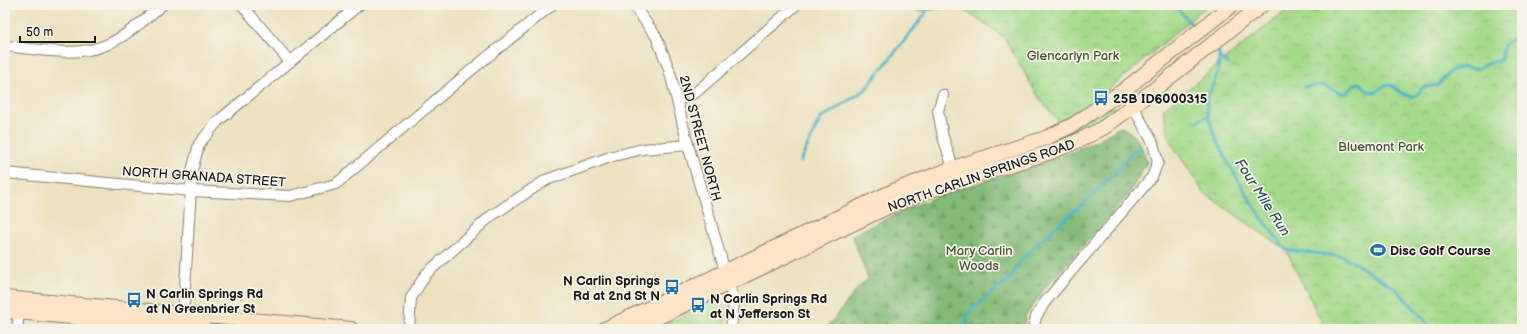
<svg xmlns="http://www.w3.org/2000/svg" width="1527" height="334" font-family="'Balsamiq Sans',sans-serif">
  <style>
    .grass { fill: url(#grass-tufts); stroke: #607b54 }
    .forest { fill: url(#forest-firs); stroke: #506b4a }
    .park { fill: url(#park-crowns); stroke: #607b54 }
    .pitch { fill: #a4da8b; stroke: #607b54 }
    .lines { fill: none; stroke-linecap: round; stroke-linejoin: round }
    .stream { stroke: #45b2c3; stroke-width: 3 }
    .street-casing { stroke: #847f6e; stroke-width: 12 }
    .secondary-casing { stroke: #847f6e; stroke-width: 16 }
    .street { stroke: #fff; stroke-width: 10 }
    .secondary { stroke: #fee4c6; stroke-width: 14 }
    .labels { text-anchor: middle; stroke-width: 3.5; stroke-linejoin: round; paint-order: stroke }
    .park-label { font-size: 13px; fill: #45553d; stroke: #f7f3e8 }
    .poi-label { font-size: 13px; font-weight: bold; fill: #1c1c1c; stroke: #f7f3e8; text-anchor: start }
    .street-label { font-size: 13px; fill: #1c1c1c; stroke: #f7f3e8 }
    .water-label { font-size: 14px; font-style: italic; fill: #2c585f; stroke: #f7f3e8 }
  </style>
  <defs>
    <pattern id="grass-tufts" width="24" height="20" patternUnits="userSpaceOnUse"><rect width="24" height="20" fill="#a4da8b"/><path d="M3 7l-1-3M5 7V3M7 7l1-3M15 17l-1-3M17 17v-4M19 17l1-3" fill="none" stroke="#8dba77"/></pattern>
    <pattern id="forest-firs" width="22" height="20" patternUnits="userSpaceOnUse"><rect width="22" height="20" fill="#83ba77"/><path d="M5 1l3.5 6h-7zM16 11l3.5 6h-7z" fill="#719f66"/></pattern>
    <pattern id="park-crowns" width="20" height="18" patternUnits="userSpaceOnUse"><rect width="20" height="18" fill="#a4da8b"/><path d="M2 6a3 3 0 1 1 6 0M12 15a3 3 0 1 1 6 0" fill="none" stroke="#8dba77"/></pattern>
  </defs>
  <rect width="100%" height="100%" fill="#f7f3e8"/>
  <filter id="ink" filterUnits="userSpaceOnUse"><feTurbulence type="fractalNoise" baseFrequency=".025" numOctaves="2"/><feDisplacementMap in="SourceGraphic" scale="8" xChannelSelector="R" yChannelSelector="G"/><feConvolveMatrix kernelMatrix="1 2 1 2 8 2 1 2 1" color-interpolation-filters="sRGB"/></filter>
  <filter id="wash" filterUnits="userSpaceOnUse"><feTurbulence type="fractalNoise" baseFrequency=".012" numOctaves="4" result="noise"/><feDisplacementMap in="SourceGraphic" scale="16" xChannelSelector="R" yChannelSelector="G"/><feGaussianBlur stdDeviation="0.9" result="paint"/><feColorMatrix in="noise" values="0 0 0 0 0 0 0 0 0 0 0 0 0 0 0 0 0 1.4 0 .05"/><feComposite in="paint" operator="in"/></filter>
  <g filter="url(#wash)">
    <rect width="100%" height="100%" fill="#ece2c1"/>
    <path class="grass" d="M1110,107L1115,108V113C1083,133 1054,145 1019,156L1018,154Z"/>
    <path class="forest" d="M1120,127C1137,133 1142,146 1147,163L1127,197L1045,288L1025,317L1024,329H826L858,288L868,279L852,235C882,221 912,205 944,194C1004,173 1065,162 1120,127Z"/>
    <g class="park">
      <path d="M915,5H1208L1104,94L1059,122L1039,98L1004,37L958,6L918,12Z"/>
      <path d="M1293,5H1515L1522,30V329H1325L1286,250L1204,193L1170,141L1163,109Z"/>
    </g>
    <path class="pitch" d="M711,302H719C729,309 726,318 725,329H655Z"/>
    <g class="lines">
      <g class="stream">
        <path d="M1174,5L1196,29"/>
        <path d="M1213,48L1219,53C1219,59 1219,66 1218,72C1216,81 1209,90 1207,100C1203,134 1264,223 1286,250L1341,256L1355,263L1396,289L1424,319L1429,329"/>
        <path d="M1219,57L1229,64"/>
        <path d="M1304,87L1323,85L1344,94L1348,92L1355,84L1360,83L1368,91L1376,92L1384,86L1391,85L1403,94L1412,97L1418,94L1423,87L1438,85L1450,71L1462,67L1477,69L1488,63L1501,60L1504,45L1512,39H1522"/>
        <path d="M1198,121L1209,115"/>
        <path d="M800,162L820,119L865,90L923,17L930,5"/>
        <path d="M967,329V314L1011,277L1022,259L1043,238L1084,203L1116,172L1132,152L1142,148"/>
      </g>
    </g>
  </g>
  <g filter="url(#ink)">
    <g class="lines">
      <defs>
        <g id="street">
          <path d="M242,5L290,62"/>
          <path d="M633,5L656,36L669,69L688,145L734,302L731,329"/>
          <path d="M5,46C37,49 76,58 106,45C127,36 145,19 162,5"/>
          <path d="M943,95L938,111L943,137L955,174"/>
          <path d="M678,100L695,93L796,5"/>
          <path d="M5,173L192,191L290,196L336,184L475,67L552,5"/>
          <path d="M183,320L192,171L199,144L218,121L359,5"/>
          <path d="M17,329L20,305"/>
          <path d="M409,329L411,298L426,274L491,216L546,180L613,156L643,149L688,145"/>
          <path d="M1033,329L1036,317L1045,302L1152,177L1158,162L1153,143L1124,90"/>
        </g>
        <g id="secondary">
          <path d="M5,298L351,329"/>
          <path d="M5,311L205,329"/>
          <path d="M605,329L893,191L953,168L1046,138L1073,125L1124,90L1232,5"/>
          <path d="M634,329L898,202L957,181L1051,152L1080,140L1103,128L1133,106L1262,5"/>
        </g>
      </defs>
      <use href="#street" class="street-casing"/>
      <use href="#secondary" class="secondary-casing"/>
      <use href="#street" class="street"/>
      <use href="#secondary" class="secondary"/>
    </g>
  </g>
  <defs>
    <symbol id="bus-bare" viewBox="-9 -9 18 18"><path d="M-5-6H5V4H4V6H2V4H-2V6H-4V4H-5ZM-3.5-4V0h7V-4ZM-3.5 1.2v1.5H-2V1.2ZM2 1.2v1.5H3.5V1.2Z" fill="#1f6fb2" stroke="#f7f3e8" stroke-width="2.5" paint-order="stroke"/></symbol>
    <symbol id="stadium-bare" viewBox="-9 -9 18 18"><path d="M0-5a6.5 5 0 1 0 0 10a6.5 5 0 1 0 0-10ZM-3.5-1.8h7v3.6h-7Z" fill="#1f6fb2" stroke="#f7f3e8" stroke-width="2.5" paint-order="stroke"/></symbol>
  </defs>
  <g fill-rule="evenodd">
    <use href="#bus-bare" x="1090" y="87" width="22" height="22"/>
    <use href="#stadium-bare" x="1367" y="239" width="22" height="22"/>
    <use href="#bus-bare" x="661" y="276" width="22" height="22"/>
    <use href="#bus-bare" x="123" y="289" width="22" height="22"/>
    <use href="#bus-bare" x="687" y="294" width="22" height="22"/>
  </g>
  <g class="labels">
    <g class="park-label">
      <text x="1073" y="60">Glencarlyn Park</text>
      <text x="1381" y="151">Bluemont Park</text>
      <text x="979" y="255">Mary Carlin<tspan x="979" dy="15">Woods</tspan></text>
    </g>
    <g class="poi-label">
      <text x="1113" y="103">25B ID6000315</text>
      <text x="1390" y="255">Disc Golf Course</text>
      <text x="660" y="285" text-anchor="end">N Carlin Springs<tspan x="660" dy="15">Rd at 2nd St N</tspan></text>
      <text x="146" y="298">N Carlin Springs Rd<tspan x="146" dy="15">at N Greenbrier St</tspan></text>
      <text x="710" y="303">N Carlin Springs Rd<tspan x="710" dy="15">at N Jefferson St</tspan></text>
    </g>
    <g class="street-label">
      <text transform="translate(701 138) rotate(75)" y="5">2ND STREET NORTH</text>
      <text transform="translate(981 175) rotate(-19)" y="5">NORTH CARLIN SPRINGS ROAD</text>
      <text transform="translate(204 176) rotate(4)" y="5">NORTH GRANADA STREET</text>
    </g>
    <g class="water-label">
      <text transform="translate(1263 197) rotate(57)" y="5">Four Mile Run</text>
    </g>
  </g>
  <rect width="1527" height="334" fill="none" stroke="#f7f3e8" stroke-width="20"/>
  <path d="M20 36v6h75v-6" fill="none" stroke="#1c1c1c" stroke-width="2"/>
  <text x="26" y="36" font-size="12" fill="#1c1c1c" stroke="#f7f3e8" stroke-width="3" paint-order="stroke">50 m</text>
</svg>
